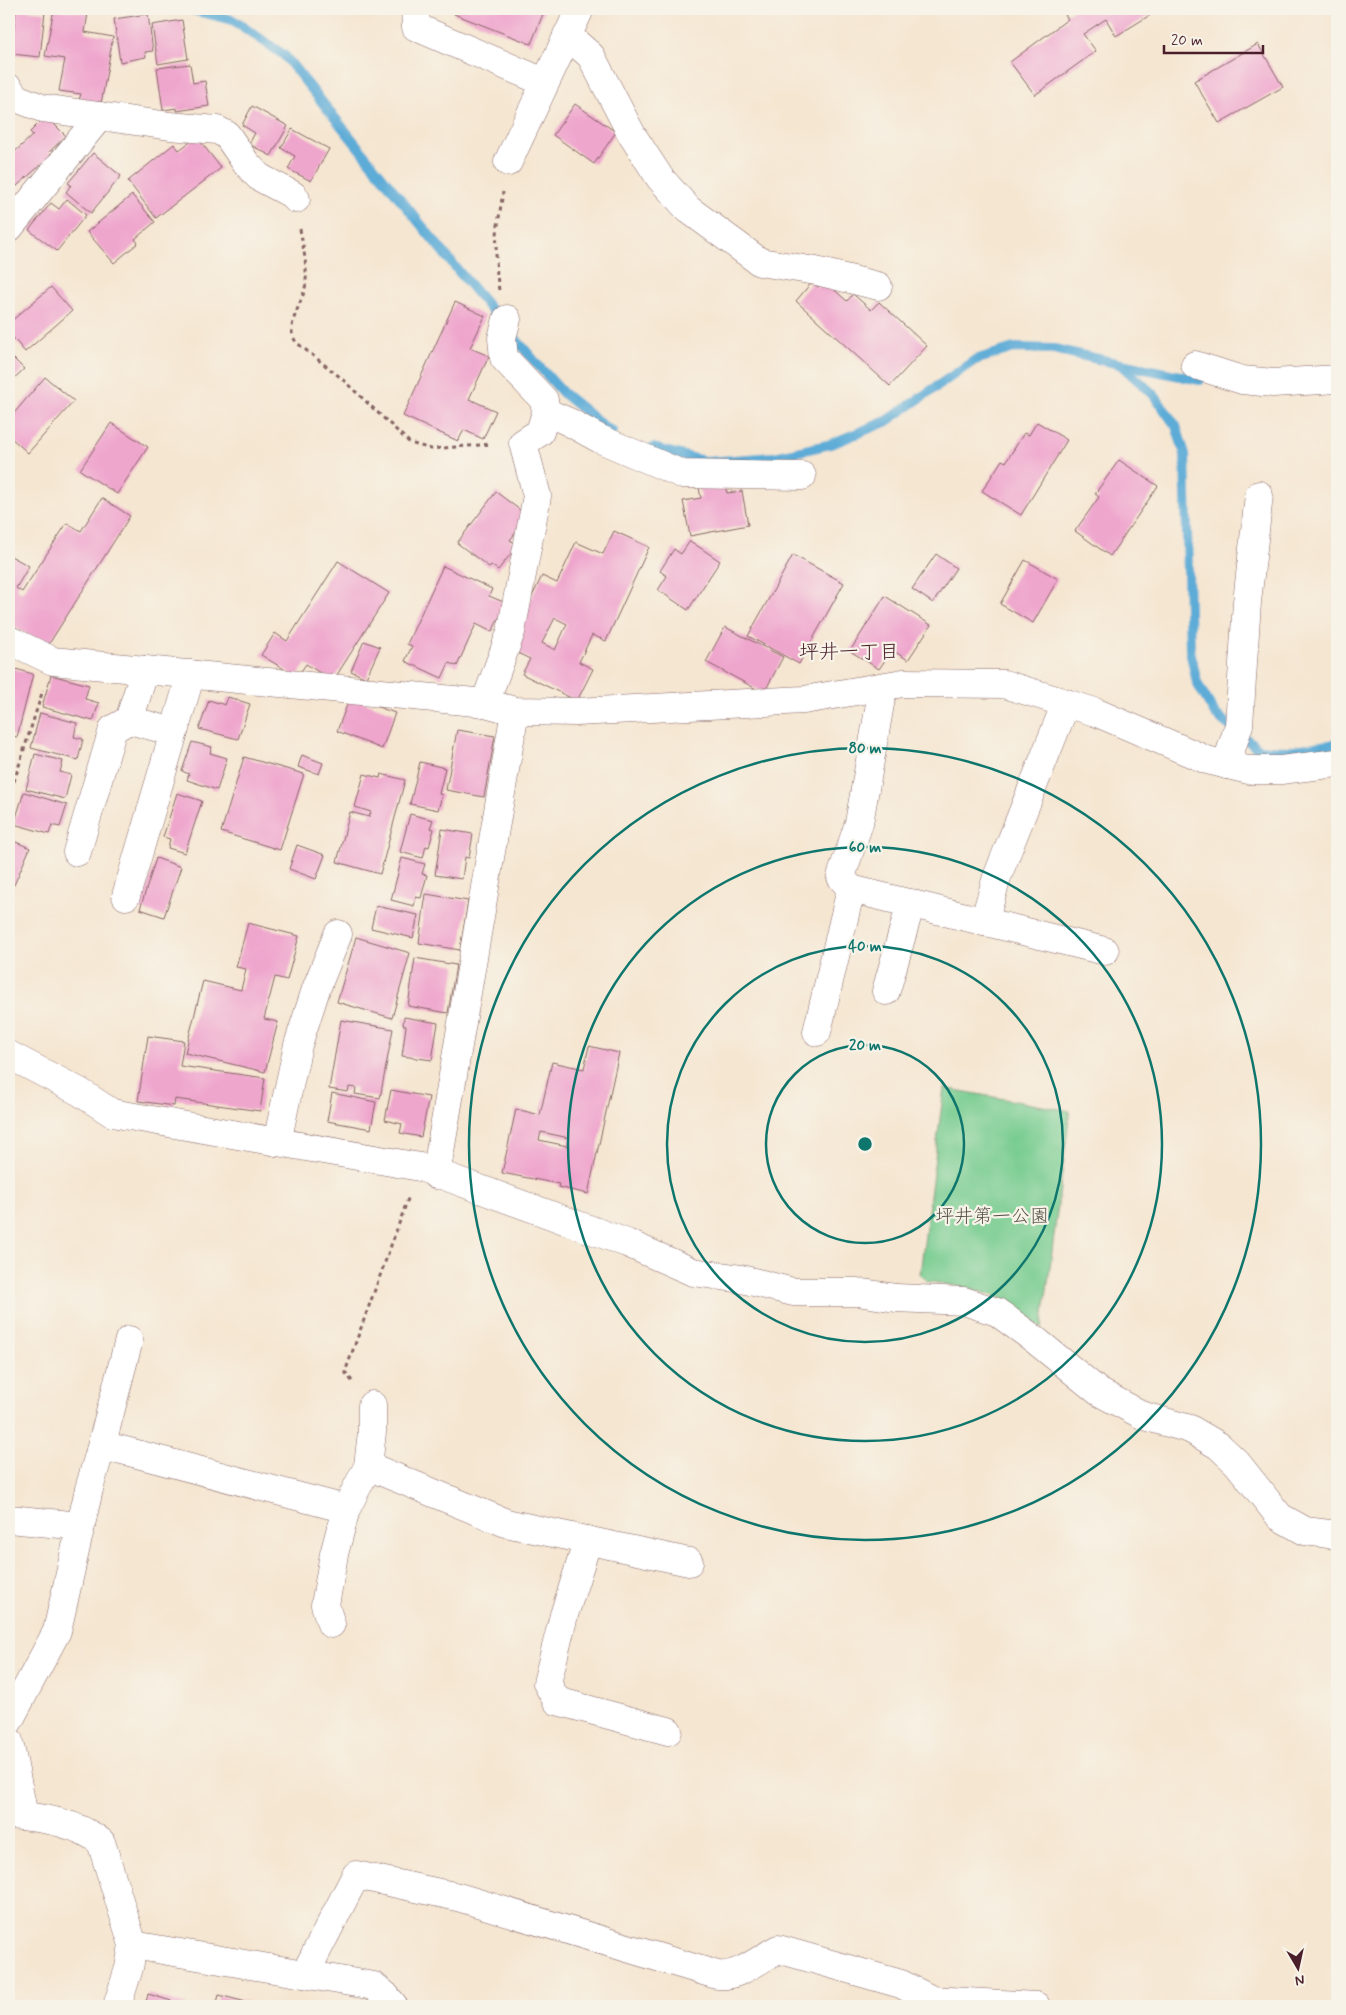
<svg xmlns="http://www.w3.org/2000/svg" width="1346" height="2015" font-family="Mynerve,'Klee One',sans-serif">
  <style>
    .green { fill: #77cc90; stroke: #60765e }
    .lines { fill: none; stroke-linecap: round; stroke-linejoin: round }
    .stream { stroke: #5dacd7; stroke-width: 10 }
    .building { fill: #efa6cd; fill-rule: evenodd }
    .minor-casing { stroke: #866565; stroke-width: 29 }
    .path { stroke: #866565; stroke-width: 3; stroke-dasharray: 4 4; stroke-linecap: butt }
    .minor { stroke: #fff; stroke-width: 28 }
    .ring { fill: none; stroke: #0f766e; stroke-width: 2.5 }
    .labels { text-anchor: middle; stroke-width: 4.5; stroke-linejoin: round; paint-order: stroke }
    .park-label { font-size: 19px; fill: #585349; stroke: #f7f3e8 }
    .neighbourhood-label { font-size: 20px; fill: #4a1f2b; stroke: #f7f3e8 }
    .centre { fill: #0f766e; stroke: #f7f3e8; stroke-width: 2.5 }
    .ring-label { font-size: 15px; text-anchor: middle; font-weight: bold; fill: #0f766e; stroke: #f7f3e8; stroke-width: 4.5; stroke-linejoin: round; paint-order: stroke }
  </style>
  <rect width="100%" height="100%" fill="#f7f3e8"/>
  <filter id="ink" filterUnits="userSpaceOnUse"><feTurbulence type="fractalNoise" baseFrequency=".02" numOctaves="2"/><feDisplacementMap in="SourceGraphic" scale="10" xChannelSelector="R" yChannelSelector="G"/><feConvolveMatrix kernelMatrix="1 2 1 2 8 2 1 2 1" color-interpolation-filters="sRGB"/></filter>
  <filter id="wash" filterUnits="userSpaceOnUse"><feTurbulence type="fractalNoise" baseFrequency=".0096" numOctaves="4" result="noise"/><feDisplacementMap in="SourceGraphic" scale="20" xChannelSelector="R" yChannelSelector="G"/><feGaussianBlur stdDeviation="1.12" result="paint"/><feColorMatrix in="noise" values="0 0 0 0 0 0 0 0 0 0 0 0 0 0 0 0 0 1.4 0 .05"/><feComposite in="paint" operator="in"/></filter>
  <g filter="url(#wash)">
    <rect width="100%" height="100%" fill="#f5e6d1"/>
    <path class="green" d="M944,1088L1070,1111L1042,1329L1007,1300L972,1289L927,1281L920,1274Z"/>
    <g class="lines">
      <g class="stream">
        <path d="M188,9L233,20L284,55L460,273L537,364L564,394L607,429L612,431"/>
        <path d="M1121,364L1200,380"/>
        <path d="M653,448L708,462L774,457L831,444L887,421L975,360L1014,348L1054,349L1120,364L1154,395L1176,426L1185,454L1190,650L1197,683L1215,714L1260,750L1288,751L1337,744"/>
      </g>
    </g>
    <g id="blocks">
      <g class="building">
        <path d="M16,9L45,12L40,57L11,54Z"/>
        <path d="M54,9L88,13L85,32L113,37L101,104L79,100L81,94L59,91L65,59L45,56Z"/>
        <path d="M456,9H545L531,44L454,14Z"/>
        <path d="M1074,9H1160L1116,36L1106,19L1083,34L1096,51L1035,95L1010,62L1068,19L1065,15Z"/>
        <path d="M148,14L153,51L145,52L146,57L120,62L114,19Z"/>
        <path d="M182,20L188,59L158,64L152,25Z"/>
        <path d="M1258,44L1283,87L1219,123L1194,81Z"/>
        <path d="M190,64L193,83L205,81L209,106L177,111V108L163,110L157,68Z"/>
        <path d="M575,104L616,132L594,164L553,135Z"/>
        <path d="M252,106L288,126L271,156L249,144L255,133L242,125Z"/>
        <path d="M46,116L66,136L49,152L52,155L9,193V157L33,135L30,132Z"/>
        <path d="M292,129L329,149L311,181L288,169L295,156L281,148Z"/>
        <path d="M197,137L221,168L156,218L128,181L174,144L179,150Z"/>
        <path d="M93,153L121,176L91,213L66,192L71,185L68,183Z"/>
        <path d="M132,195L155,222L135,239L138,243L114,263L87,232Z"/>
        <path d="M67,199L86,215L57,251L29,230L51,203L59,209Z"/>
        <path d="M823,280L847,301L853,294L871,310L879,302L927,346L890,386L796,301L812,282L818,287Z"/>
        <path d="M51,287L72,311L25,352L9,333V323Z"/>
        <path d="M455,302L485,316L470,348L489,356L469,399L496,411L483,439L464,430L458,441L403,416Z"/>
        <path d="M9,354L24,369L9,383Z"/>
        <path d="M45,377L74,401L28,453L9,436V419Z"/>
        <path d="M1037,422L1067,440L1021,515L982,491L1002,460L1006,462L1024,433L1029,435Z"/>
        <path d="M111,423L148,447L117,494L80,470Z"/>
        <path d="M1119,460L1158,486L1110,556L1075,531L1099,497L1095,494Z"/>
        <path d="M725,483L727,493L742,491L748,525L690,536L683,501L701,498L699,488Z"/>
        <path d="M496,492L528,516L510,540L518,545L498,570L491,565L489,567L457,543Z"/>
        <path d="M102,498L130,516L47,647L9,623V555L29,566L16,588L22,592L67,523L81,531Z"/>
        <path d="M614,531L649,547L606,641L592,635L579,662L593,669L577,701L522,674L530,659L507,648L542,576L557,583L576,542L603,554ZM555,618L567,624L555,650L542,643Z"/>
        <path d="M690,541L720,561L688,610L658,590L667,576L660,571L674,549L681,554Z"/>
        <path d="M936,554L956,568L933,603L912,589Z"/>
        <path d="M793,555L844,583L799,664L748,636Z"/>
        <path d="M1025,560L1058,579L1033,623L1000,604Z"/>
        <path d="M338,561L389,593L333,681L306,664L297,677L261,655L275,633L287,641Z"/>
        <path d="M443,566L492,589L489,596L506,603L492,632L476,624L457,666L449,663L442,678L405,661L412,646L407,644Z"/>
        <path d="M885,596L931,625L908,660L892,650L879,669L850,651Z"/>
        <path d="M725,627L783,657L764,693L706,662Z"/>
        <path d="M364,641L380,647L366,678L351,671Z"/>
        <path d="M9,667L33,674L17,737L9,735Z"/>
        <path d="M51,675L89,685L85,699L99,703L93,721L42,707Z"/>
        <path d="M228,697L250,704L238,739L199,729L209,700L225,705Z"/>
        <path d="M350,697L395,713L382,749L337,731Z"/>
        <path d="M40,713L77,723L74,737L83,739L78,760L31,748Z"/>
        <path d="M457,730L495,736L484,797L446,790Z"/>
        <path d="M192,742L212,747L210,753L227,758L217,790L187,780L189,774L182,771Z"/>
        <path d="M35,754L63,761L60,772L71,775L65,799L26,789Z"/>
        <path d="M302,755L323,763L319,774L298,767Z"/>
        <path d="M244,757L304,774L280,850L221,832Z"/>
        <path d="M420,762L445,768L439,794L442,795L438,810L410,804Z"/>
        <path d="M364,774L380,778L381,774L405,780L380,874L337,862L350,812L369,817L371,812L355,807Z"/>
        <path d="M24,792L67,805L60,827L52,825L49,834L14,824Z"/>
        <path d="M177,793L202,801L185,853L168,848L170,839L163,837Z"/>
        <path d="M410,814L433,820L430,828L434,829L429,847L426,846L423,858L400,852Z"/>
        <path d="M442,829L473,834L469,858L465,857L462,879L435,875Z"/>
        <path d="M9,839L30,848L14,885L9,883Z"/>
        <path d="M297,845L325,855L316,879L289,869Z"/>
        <path d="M156,858L181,867L164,917L140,909Z"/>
        <path d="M402,858L425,864L422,874L427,875L421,898L416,897L414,906L391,900Z"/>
        <path d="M426,894L468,901L460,950L419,943Z"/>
        <path d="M376,906L418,915L413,938L371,928Z"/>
        <path d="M248,923L299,936L287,980L275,977L264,1019L278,1022L265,1072L185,1053L203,981L241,990L246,969L236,967Z"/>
        <path d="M356,937L410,953L392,1018L337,1002Z"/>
        <path d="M415,958L456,965L448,1013L408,1006Z"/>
        <path d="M404,1017L438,1023L432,1060L402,1056L406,1026L403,1025Z"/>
        <path d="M341,1020L393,1029L380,1098L355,1094L356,1088L349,1087L348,1092L329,1089Z"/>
        <path d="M148,1036L184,1041L180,1066L265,1078L260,1111L175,1099L174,1106L138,1101Z"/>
        <path d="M589,1046L619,1053L588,1194L558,1187L559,1184L502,1173L516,1109L540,1115L552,1062L584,1069ZM541,1132L569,1138L567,1146L539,1140Z"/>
        <path d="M391,1090L429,1097L421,1137L400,1133L402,1124L385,1120Z"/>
        <path d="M332,1093L376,1102L371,1129L327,1121Z"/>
        <path d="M148,1994L188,2006H145Z"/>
        <path d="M219,1995L262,2006H216Z"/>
      </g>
    </g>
  </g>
  <g filter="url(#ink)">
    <use href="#blocks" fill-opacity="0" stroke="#866565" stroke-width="1"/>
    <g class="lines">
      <defs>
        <g id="minor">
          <path d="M415,9L416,27L544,82"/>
          <path d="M567,35L591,56L632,135L660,178L688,209L760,262L816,271L878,286"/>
          <path d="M9,88L16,98L42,108L170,126L217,130L227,135L246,163L259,177L293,195L296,199"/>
          <path d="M508,162L580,9"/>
          <path d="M9,228L100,116"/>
          <path d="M1195,365L1242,380L1273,383L1337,379"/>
          <path d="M546,412L569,422L600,439L682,474L802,476"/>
          <path d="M9,640L53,661L485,703L515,711L577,712L804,700L903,683L1004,684L1095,712L1207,760L1248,770H1281L1337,763"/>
          <path d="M883,687L859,823L841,877L851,889L1105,951"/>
          <path d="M485,703L511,632L537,496L523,443L540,432L546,412L544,400L504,358L502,338L507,319"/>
          <path d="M129,720L174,732"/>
          <path d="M1226,765L1239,725L1247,602L1259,495"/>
          <path d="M77,852L113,729L129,720L145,670"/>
          <path d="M126,896L191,674"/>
          <path d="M984,922L997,877L1066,703"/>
          <path d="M886,991L911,903"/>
          <path d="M817,1032L851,889"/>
          <path d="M9,1055L80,1092L112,1113L420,1167L627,1243L693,1272L742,1279L793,1292H857L896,1298L964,1301L997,1312L1034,1339L1099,1392L1144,1416L1190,1429L1219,1446L1237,1463L1280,1517L1305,1531L1337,1535"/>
          <path d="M277,1142L298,1045L316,989L338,934"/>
          <path d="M436,1175L515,711"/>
          <path d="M100,1451L129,1340"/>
          <path d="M368,1466L506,1523L689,1562"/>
          <path d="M9,1519L81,1526"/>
          <path d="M588,1540L564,1615L547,1683L557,1701L668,1731"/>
          <path d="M331,1624L325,1605L334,1554L346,1509L368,1466L372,1432V1405"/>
          <path d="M9,1721L57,1631L89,1489L100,1451L118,1449L346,1509"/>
          <path d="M9,1741L24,1816"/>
          <path d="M9,1815C40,1817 77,1822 101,1842L133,1945L129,1968L117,2006"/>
          <path d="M133,1945L374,1986L385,1995L394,2006"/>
          <path d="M305,1974L356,1875L458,1897L717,1975C737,1978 760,1959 778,1949L901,1984L932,2000L1036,2006"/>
        </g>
      </defs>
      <use href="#minor" class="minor-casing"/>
      <g class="path">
        <path d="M139,9L142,11"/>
        <path d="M300,229C303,246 307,264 306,281C305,303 282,326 297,343L340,377L410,443L431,449L492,444"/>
        <path d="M499,290C493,252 497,230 503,192"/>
        <path d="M9,797L43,690"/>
        <path d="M352,1381L345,1372L409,1196"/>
      </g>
      <use href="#minor" class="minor"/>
    </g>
  </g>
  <g class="ring">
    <circle cx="865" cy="1144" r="99"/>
    <circle cx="865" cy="1144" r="198"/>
    <circle cx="865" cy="1144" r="297"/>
    <circle cx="865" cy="1144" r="396"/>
  </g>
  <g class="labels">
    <g class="park-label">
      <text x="992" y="1222">坪井第一公園</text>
    </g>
    <g class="neighbourhood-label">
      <text x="849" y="658">坪井一丁目</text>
    </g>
  </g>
  <circle cx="865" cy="1144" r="8" class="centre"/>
  <g class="ring-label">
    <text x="865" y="753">80 m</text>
    <text x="865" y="852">60 m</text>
    <text x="865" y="951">40 m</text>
    <text x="865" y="1050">20 m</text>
  </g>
  <rect width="1346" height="2015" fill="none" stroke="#f7f3e8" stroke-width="30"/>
  <g transform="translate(1298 1968) rotate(171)" stroke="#f7f3e8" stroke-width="4" paint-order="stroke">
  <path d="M0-4L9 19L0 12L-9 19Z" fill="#4a1f2b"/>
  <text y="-8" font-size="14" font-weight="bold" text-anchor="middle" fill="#4a1f2b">N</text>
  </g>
  <path d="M1164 45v8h99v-8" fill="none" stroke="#4a1f2b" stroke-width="2.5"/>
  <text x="1171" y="45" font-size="15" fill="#4a1f2b" stroke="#f7f3e8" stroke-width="4" paint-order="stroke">20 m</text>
</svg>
